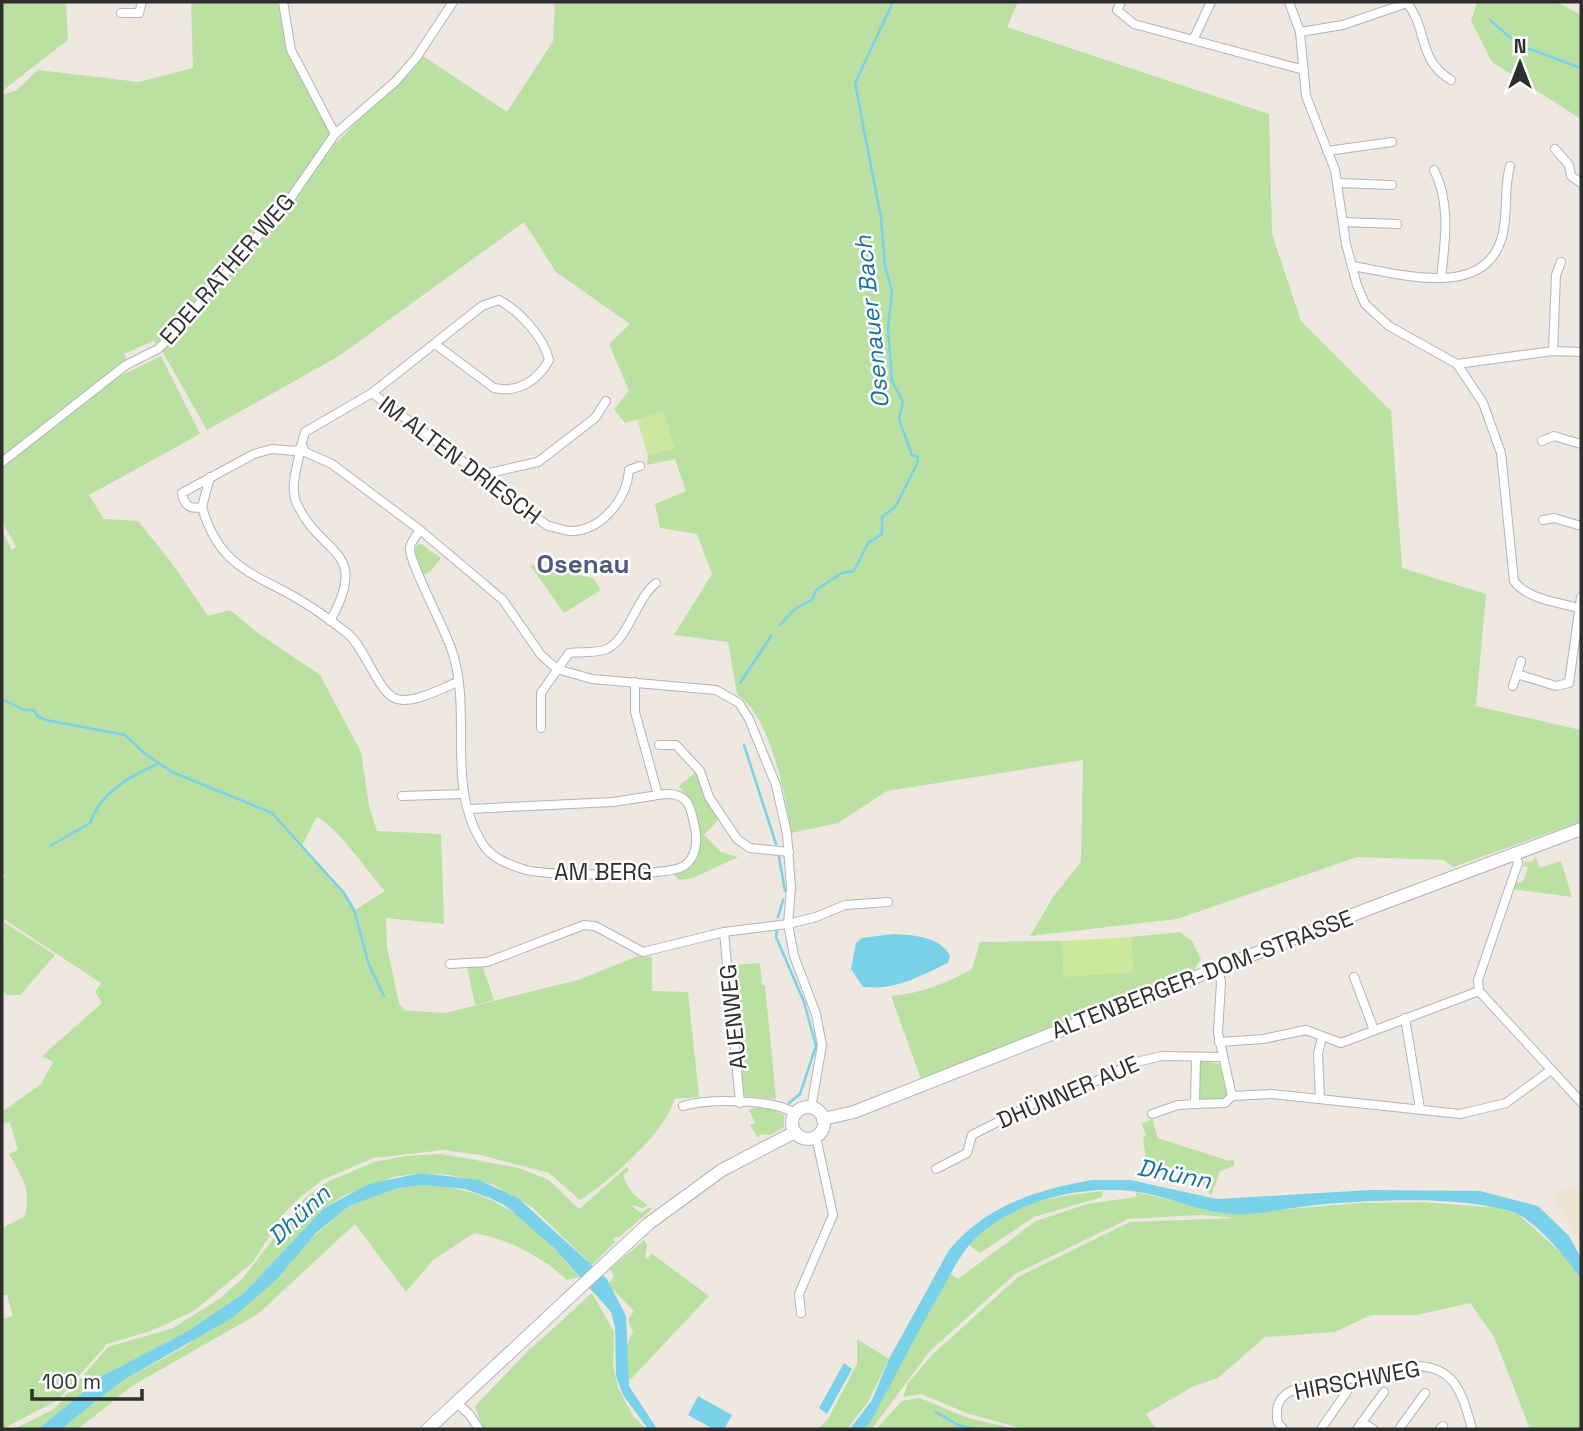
<svg xmlns="http://www.w3.org/2000/svg" width="1583" height="1431" font-family="'Space Grotesk',sans-serif">
  <style>
    .education { fill: #eee4d2 }
    .green { fill: #bae1a1; fill-rule: evenodd }
    .pitch { fill: #cce89d }
    .water { fill: #7ad1ea }
    .lines { fill: none; stroke-linecap: round; stroke-linejoin: round }
    .stream { stroke: #7ad1ea; stroke-width: 2.5 }
    .minor-casing { stroke: #b1b4bd; stroke-width: 10 }
    .secondary-casing { stroke: #b1b4bd; stroke-width: 14 }
    .minor { stroke: #fff; stroke-width: 8 }
    .secondary { stroke: #fff; stroke-width: 12 }
    .labels { text-anchor: middle; stroke-width: 5; stroke-linejoin: round; paint-order: stroke }
    .street-label { font-size: 23px; fill: #2e2e2e; stroke: #fff }
    .water-label { font-size: 24px; font-style: italic; fill: #14739b; stroke: #fff }
    .quarter-label { font-size: 26px; font-weight: bold; fill: #4f5a7d; stroke: #fff }
  </style>
  <rect width="100%" height="100%" fill="#eee8e1"/>
  <path class="education" d="M1577,1187L1581,1192V1243L1553,1197L1554,1192Z"/>
  <g class="green">
    <path d="M2,2H66L68,40L2,91Z"/>
    <path d="M191,2H279L287,52L336,143L423,56L507,112L553,41L555,2H1018L1007,27L1269,114L1272,234L1301,321L1391,411L1402,568L1486,594L1476,706L1581,730L1580,822L1453,867L1444,860L1357,857L1177,919L1030,936L1053,897L1081,862L1083,760L887,791L838,823L791,833C785,793 771,718 737,694L728,642L674,635L712,574L697,534L660,528L655,504L686,491L675,459L647,465L648,455L674,448L664,412L625,423L614,409L629,391L609,344L630,324L556,272L524,222L339,356L207,430L161,349L153,341L124,354L127,360L2,457V95L17,90L38,70L139,82L193,68Z"/>
    <path d="M1477,2H1557L1581,15V119L1492,62L1471,21Z"/>
    <path d="M161,356L200,434L89,495L104,519L138,521L171,562L208,616L230,610L258,633L320,675L361,752L369,806L377,831L441,834L444,924L386,918L387,947L399,1003L404,1010H400L445,1013L578,980L638,956L652,957V991L688,992L699,1097L674,1099C668,1130 608,1183 580,1200L549,1173L480,1155L444,1150L374,1158L324,1179L304,1194L286,1211L252,1263L194,1311L151,1331L107,1344L58,1400L2,1429V1319L13,1316L7,1295H2V1228L24,1217C33,1192 21,1175 9,1154L18,1150L10,1123L2,1122V1112L41,1084L53,1062L42,1056L102,1003L95,992L101,983L2,918V878L5,877L2,872V531L12,550L16,547L2,521V466L116,378ZM317,817C340,830 365,869 385,891L355,910L343,890L302,845Z"/>
    <path d="M421,544L441,558L431,571L423,575L414,556L416,546Z"/>
    <path d="M530,565L593,578L601,590L564,613Z"/>
    <path d="M696,772L719,819L704,835L721,852L738,857L693,878L679,880L672,873L696,857L693,806L679,786Z"/>
    <path d="M1535,856L1540,868L1561,861L1572,897L1514,889L1516,883L1523,882L1528,867L1523,866L1525,861L1532,862Z"/>
    <path d="M4,922L55,955L20,995H6L2,988Z"/>
    <path d="M1180,932L1192,941L1201,959L1194,970L921,1079L891,996C922,993 945,984 972,969L980,942L1062,941L1064,976L1133,972L1131,937Z"/>
    <path d="M760,963L762,985H765L776,1099L743,1096L732,965Z"/>
    <path d="M477,965L483,968L494,1000L475,1005L467,967Z"/>
    <path d="M1204,1061L1220,1064L1227,1094L1225,1099L1200,1100L1199,1063Z"/>
    <path d="M752,1108H770L784,1115V1127L770,1135L760,1134L758,1138L750,1125L755,1123L749,1110Z"/>
    <path d="M1152,1119L1158,1138L1229,1161L1234,1159V1166L1220,1171L1211,1196L1194,1173L1146,1162L1143,1137L1146,1136L1142,1124Z"/>
    <path d="M442,1154L519,1168L549,1180L579,1209L627,1167L629,1170L623,1175C627,1189 636,1198 648,1205L643,1208L630,1205L641,1213L650,1207L652,1209L619,1237L613,1238L615,1242L592,1265L532,1207L494,1185L450,1175L421,1173L394,1177L343,1196L324,1208L244,1293L188,1331L104,1375L38,1429H14L54,1409L108,1347L173,1328L219,1299L243,1278L305,1198L327,1182L374,1162L406,1156Z"/>
    <path d="M423,1185C498,1188 532,1222 579,1277L567,1280C542,1257 508,1239 474,1233L433,1260L406,1292L355,1224L258,1314L132,1386L78,1429H61L122,1381L186,1346L349,1206L398,1188Z"/>
    <path d="M1102,1191V1197L1034,1217L980,1253L969,1245C997,1204 1057,1196 1102,1191Z"/>
    <path d="M1136,1192L1229,1214L1360,1203L1421,1202L1498,1208L1519,1215L1572,1263L1581,1280V1429H1530L1494,1337L1470,1303L1417,1315H1371L1335,1332L1265,1337L1218,1378L1194,1386L1146,1414L1156,1429H1024L969,1414L921,1394L903,1397L908,1383L933,1354L1018,1277L1130,1222L1237,1218L1200,1215L1128,1219L1015,1274L929,1352L872,1429H866L949,1273L958,1279L1036,1221L1087,1204L1136,1197Z"/>
    <path d="M644,1240L647,1245L645,1258L648,1259L651,1253L709,1296L630,1380C624,1363 623,1348 633,1332L628,1320L634,1311L608,1284L614,1277L610,1269Z"/>
    <path d="M592,1293L614,1332L613,1364L618,1388L633,1416L646,1429H483L475,1406L528,1351Z"/>
    <path d="M857,1339L889,1359L868,1402L847,1429H817L827,1421L857,1364Z"/>
    <path d="M920,1398L968,1418L1016,1429H876L902,1401Z"/>
  </g>
  <g class="pitch">
    <path d="M664,411L674,448L648,455L637,419Z"/>
    <path d="M1131,937L1133,972L1064,977L1062,941Z"/>
  </g>
  <g class="water">
    <path d="M893,934C913,935 940,936 950,956L948,963C917,977 898,990 863,987L851,969L856,943L862,938Z"/>
    <path d="M421,1173L479,1180L518,1198L607,1279L626,1316L629,1386L657,1429H648L623,1395L616,1376L615,1327L611,1312L554,1248L506,1206L490,1198L465,1189L423,1185L398,1188L349,1206L316,1233L277,1279L232,1318L122,1381L61,1429H38L104,1375L188,1331L244,1293L324,1208L369,1184Z"/>
    <path d="M1092,1180H1130L1217,1199L1371,1190L1480,1191L1538,1206L1569,1236L1581,1258V1280C1571,1262 1535,1220 1515,1213C1463,1195 1371,1200 1315,1205C1288,1208 1259,1215 1231,1214C1204,1212 1176,1200 1149,1194C1103,1183 1041,1194 1001,1219C965,1240 958,1262 939,1295C915,1336 894,1379 871,1421L865,1429H850L872,1400L889,1359L949,1250C987,1205 1036,1190 1092,1180Z"/>
    <path d="M844,1363L852,1369L827,1414L819,1408Z"/>
    <path d="M698,1396L732,1415L724,1429H713L688,1415Z"/>
  </g>
  <g class="lines">
    <g class="stream">
      <path d="M1490,20L1519,45L1581,68"/>
      <path d="M780,625L796,608L812,600L816,590L842,573L854,571L868,543L882,534V517L896,506L917,464L918,457L912,455L899,419L903,402L892,381L888,328L892,291L885,266L881,218L855,83L893,2"/>
      <path d="M740,683L771,636"/>
      <path d="M2,699L24,710H34L37,716L46,720L125,735L144,753L172,772L272,813L344,893L354,910L369,965L384,996"/>
      <path d="M744,745L776,844"/>
      <path d="M50,846L90,823C100,793 130,776 157,764"/>
      <path d="M779,857L785,891"/>
      <path d="M778,917L783,900"/>
      <path d="M777,929L776,937L804,1002L816,1046L800,1094L789,1103"/>
      <path d="M936,1412L960,1426L978,1429"/>
    </g>
    <defs>
      <g id="minor">
        <path d="M283,2L291,50L335,134"/>
        <path d="M1121,2L1117,10L1134,24L1304,70"/>
        <path d="M1289,2L1300,32L1306,96L1335,170L1346,244L1357,285L1365,304L1389,326L1457,364L1483,403L1501,453L1514,581C1527,599 1557,602 1578,608"/>
        <path d="M121,13H139L142,2"/>
        <path d="M1300,32L1343,25L1407,3C1428,28 1417,60 1451,80"/>
        <path d="M1194,38L1211,2"/>
        <path d="M1555,149L1569,165L1571,176L1581,183"/>
        <path d="M1327,151L1392,142"/>
        <path d="M1434,170C1451,202 1445,243 1441,278"/>
        <path d="M1338,183L1392,185"/>
        <path d="M1343,222L1397,224"/>
        <path d="M1352,266C1397,273 1482,300 1501,240C1509,217 1503,190 1510,166"/>
        <path d="M1553,351L1556,275L1561,262"/>
        <path d="M1457,364L1553,351L1581,352"/>
        <path d="M372,393L548,526C555,527 562,530 569,531C601,532 627,499 629,470L640,466"/>
        <path d="M1542,441L1554,436L1581,444"/>
        <path d="M301,446L305,432L372,393L482,306L499,300C519,311 544,337 549,360C537,382 517,393 494,388L435,344"/>
        <path d="M299,456C296,471 290,489 297,504C321,557 371,548 330,621"/>
        <path d="M2,462L126,365L158,349L171,336L290,199L335,134L396,81L416,58L453,2"/>
        <path d="M480,475L538,462L595,418L606,401"/>
        <path d="M202,507C190,510 184,505 182,493L254,454L272,449L295,451L303,447L305,452L332,464L420,530L503,600L541,655L557,669L592,679L716,690L739,703L749,719L776,785L787,834L791,888L788,924L794,956L816,1014L822,1045L811,1108"/>
        <path d="M202,507C216,557 242,570 284,591C305,602 328,618 347,633C365,647 379,695 397,699C414,704 442,688 458,682"/>
        <path d="M202,507L210,477"/>
        <path d="M1543,520L1554,518L1581,526"/>
        <path d="M420,530C416,536 411,541 410,548C408,560 446,631 452,651C473,713 445,784 482,843C491,858 509,865 526,870C548,876 666,877 684,866C696,858 698,841 695,828C693,820 692,809 687,802C680,793 668,793 658,795"/>
        <path d="M1521,661L1517,674L1556,686L1569,683L1581,597"/>
        <path d="M1513,686L1517,674"/>
        <path d="M541,728V693L569,653C582,651 595,654 607,649C628,639 636,599 656,583"/>
        <path d="M659,745H676L700,771L709,797L737,839L750,848L789,852"/>
        <path d="M402,796L464,794"/>
        <path d="M469,809L613,802L658,795L635,712V682"/>
        <path d="M1515,853L1518,863L1478,980L1479,991L1581,1102"/>
        <path d="M724,932L740,1103"/>
        <path d="M450,964L487,962L584,925L595,926L643,952L724,932L788,924L816,917L845,905L888,902"/>
        <path d="M1218,968L1221,982L1218,1033L1232,1096"/>
        <path d="M1354,977L1374,1030"/>
        <path d="M1405,1018L1420,1109"/>
        <path d="M1219,1042L1263,1039L1306,1030L1341,1043L1479,991"/>
        <path d="M1232,1096L1272,1094L1460,1114L1506,1103L1551,1070"/>
        <path d="M1320,1098L1318,1053L1322,1038"/>
        <path d="M1195,1104L1225,1103L1232,1096"/>
        <path d="M683,1106C707,1099 775,1098 795,1114"/>
        <path d="M1152,1114L1178,1105L1195,1104L1196,1057"/>
        <path d="M936,1169L967,1153L972,1135L1033,1104L1052,1102L1136,1062L1162,1056L1222,1057"/>
        <path d="M801,1313L799,1294L833,1215L816,1137"/>
        <path d="M457,1403L469,1414L479,1429"/>
        <path d="M1362,1422L1373,1429"/>
        <path d="M1283,1429L1278,1423C1275,1409 1277,1398 1291,1391L1411,1366C1455,1364 1462,1393 1472,1429"/>
        <path d="M1321,1429L1348,1390"/>
        <path d="M1357,1429L1384,1392"/>
        <path d="M1399,1429L1425,1393"/>
        <path d="M1440,1429L1443,1426"/>
      </g>
      <g id="secondary">
        <circle cx="808" cy="1123" r="16"/>
        <path d="M823,1119L854,1112L1368,909L1581,829"/>
        <path d="M428,1429L648,1224L722,1170L795,1132"/>
      </g>
    </defs>
    <use href="#minor" class="minor-casing"/>
    <use href="#secondary" class="secondary-casing"/>
    <use href="#minor" class="minor"/>
    <use href="#secondary" class="secondary"/>
  </g>
  <g class="labels">
    <g class="street-label">
      <text transform="translate(227 269) rotate(-49)" y="8">EDELRATHER WEG</text>
      <text transform="translate(460 460) rotate(37)" y="8">IM ALTEN DRIESCH</text>
      <text x="603" y="880">AM BERG</text>
      <text transform="translate(1202 974) rotate(-21)" y="8">ALTENBERGER-DOM-STRASSE</text>
      <text transform="translate(733 1017) rotate(-96)" y="8">AUENWEG</text>
      <text transform="translate(1068 1092) rotate(-23)" y="8">DHÜNNER AUE</text>
      <text transform="translate(1357 1380) rotate(-11)" y="8">HIRSCHWEG</text>
    </g>
    <g class="water-label">
      <text transform="translate(872 322) rotate(-96)" y="8">Osenauer Bach</text>
      <text transform="translate(1174 1174) rotate(11)" y="8">Dhünn</text>
      <text transform="translate(299 1215) rotate(-43)" y="8">Dhünn</text>
    </g>
    <g class="quarter-label">
      <text x="583" y="573">Osenau</text>
    </g>
  </g>
  <rect width="1583" height="1431" fill="none" stroke="#2e2e2e" stroke-width="7"/>
  <g transform="translate(1520 63)" stroke="#ffffff" stroke-width="5" paint-order="stroke">
  <path d="M0-5L12 26L0 18L-12 26Z" fill="#2e2e2e"/>
  <text y="-10" font-size="19" font-weight="bold" text-anchor="middle" fill="#2e2e2e">N</text>
  </g>
  <path d="M32 1389v10h110v-10" fill="none" stroke="#2e2e2e" stroke-width="3.5"/>
  <text x="42" y="1389" font-size="21" fill="#2e2e2e" stroke="#ffffff" stroke-width="5" paint-order="stroke">100 m</text>
</svg>
